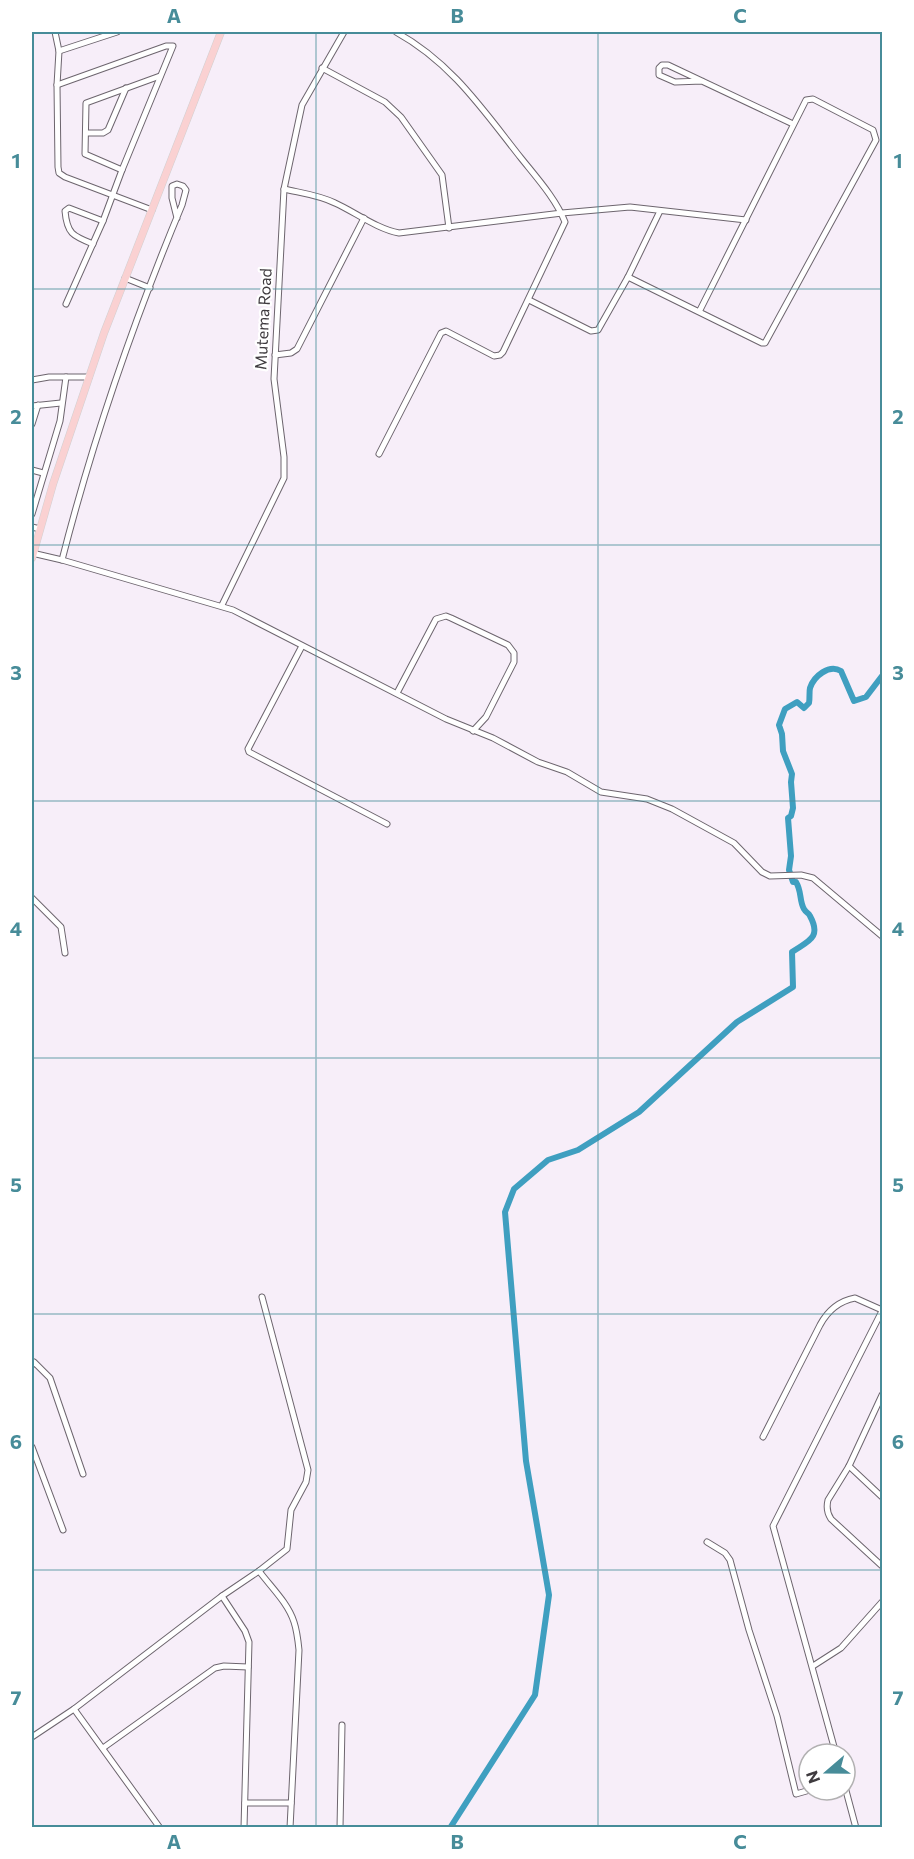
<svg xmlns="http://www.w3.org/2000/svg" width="914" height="1859" font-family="Commissioner,sans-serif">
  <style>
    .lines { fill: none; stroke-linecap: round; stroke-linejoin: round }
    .river { stroke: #3f9fc0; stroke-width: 6 }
    .minor-casing { stroke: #6d656e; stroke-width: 7 }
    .major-casing { stroke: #d1d0d1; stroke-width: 8 }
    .minor { stroke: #fff; stroke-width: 5 }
    .major { stroke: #fad1d2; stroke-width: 7 }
    .grid { fill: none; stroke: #478c99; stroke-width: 1.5; stroke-opacity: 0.55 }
    .labels { text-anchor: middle; stroke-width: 4.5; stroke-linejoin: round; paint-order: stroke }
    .street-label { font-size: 16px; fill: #3f3b3f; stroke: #fff }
    .neatline { fill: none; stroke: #478c99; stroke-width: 2 }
    .grid-label { font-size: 20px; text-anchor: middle; font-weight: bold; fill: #478c99 }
  </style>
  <rect width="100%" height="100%" fill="#f7eef9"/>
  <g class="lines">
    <path class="river" d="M450,1828L535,1695L549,1595L526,1461L505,1212L514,1189L548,1160L578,1150L639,1112L737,1022L793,987L792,952C808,941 822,938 810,916C808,912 807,914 804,909C799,900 802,892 796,882H793L789,870L791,856L788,818L791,816L793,808L791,782L792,774L783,751L782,734L779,725L785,709L797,702L804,708L809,703C810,698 809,692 810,688C814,676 829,664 841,671L854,701L866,697L882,676"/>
    <defs>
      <g id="minor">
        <path d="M55,32L59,51L57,85L58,167L59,173L65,177L152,210"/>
        <path d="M59,51L117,32"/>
        <path d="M322,68L385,102L401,117L442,175L449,228"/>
        <path d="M702,81L675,82L659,75V68L662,65H668L793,124"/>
        <path d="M57,85L166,46H173L122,170L103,221L66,304"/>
        <path d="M86,133H103L108,130L126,88"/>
        <path d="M122,170L85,154L86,103L160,76"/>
        <path d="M284,189C301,193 319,195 335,203C355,212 377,229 399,233L562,213L630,207L746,220"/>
        <path d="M93,244C73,236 67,234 65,211L69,208L103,221"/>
        <path d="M628,277L762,343H765L876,140L873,130L813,99L806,100L699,312"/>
        <path d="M125,278L150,288"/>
        <path d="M529,300L591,331L598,330L628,277L660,211"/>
        <path d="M275,355L291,353L297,349L364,218"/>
        <path d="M32,380L49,377H89"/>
        <path d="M32,406L61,403"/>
        <path d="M32,424L38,405"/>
        <path d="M379,454L441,333L446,331L494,356L500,355L503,352L565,222C556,199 537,178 521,158C483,110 452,63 396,32"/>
        <path d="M32,470L43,473"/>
        <path d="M32,514L60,421L66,377"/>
        <path d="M32,527L40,529"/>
        <path d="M32,553L62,560L233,610L446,719L493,738L538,762L567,772L601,792L647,799L672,809L734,843L762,872L770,876L801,875L813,878L882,936"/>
        <path d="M62,560C93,439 134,320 182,205L186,190L183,186L177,184L172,186V198L177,218"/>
        <path d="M222,605L284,478V457L274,379L284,189L302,105L344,32"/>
        <path d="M302,646L248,749L249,752L387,824"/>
        <path d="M397,693L436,619L446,616L451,618L508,645L514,653V662L486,717L473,731"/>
        <path d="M32,898L61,927L65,953"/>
        <path d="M32,1365L34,1362L50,1378L83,1474"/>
        <path d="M882,1395L849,1466L828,1500C826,1508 827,1513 831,1519L882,1566"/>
        <path d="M763,1437L820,1325C827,1312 839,1301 855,1298L882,1310"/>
        <path d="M32,1447L63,1530"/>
        <path d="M849,1466L882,1497"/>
        <path d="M707,1542L725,1553L730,1560L749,1630L777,1716L796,1794L810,1790"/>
        <path d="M259,1571C271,1587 288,1603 294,1622C297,1631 298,1640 299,1650L290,1828"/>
        <path d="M222,1596L245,1631L249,1642L244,1828"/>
        <path d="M813,1666L841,1648L882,1602"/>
        <path d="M74,1709L160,1828"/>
        <path d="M32,1737L74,1709L222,1596L259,1571L287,1549L291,1510L306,1482L308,1470L262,1297"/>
        <path d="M103,1748L215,1668L224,1666L248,1667"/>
        <path d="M836,1754L773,1526L882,1311"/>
        <path d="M845,1787L856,1828"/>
        <path d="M245,1803H291"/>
        <path d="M340,1828L342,1725"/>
      </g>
      <path id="major" d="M32,558L53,484L104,333L221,32"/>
    </defs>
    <use href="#minor" class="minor-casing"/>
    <use href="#major" class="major-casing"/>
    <use href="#minor" class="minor"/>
    <use href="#major" class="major"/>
  </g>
  <path class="grid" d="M316,32V1828M598,32V1828M32,289H882M32,545H882M32,801H882M32,1058H882M32,1314H882M32,1570H882"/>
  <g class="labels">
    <g class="street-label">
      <text transform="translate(263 319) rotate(-87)" y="6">Mutema Road</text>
    </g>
  </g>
  <rect width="914" height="1859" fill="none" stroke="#ffffff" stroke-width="66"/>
  <g transform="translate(827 1772) rotate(250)"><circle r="28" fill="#ffffff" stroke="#b2b1b2" stroke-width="1.5"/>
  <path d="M0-4.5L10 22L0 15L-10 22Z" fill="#478c99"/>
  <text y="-9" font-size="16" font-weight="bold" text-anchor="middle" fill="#3f3b3f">N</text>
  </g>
  <rect x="33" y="33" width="848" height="1793" class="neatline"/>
  <g class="grid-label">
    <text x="174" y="23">A</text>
    <text x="457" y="23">B</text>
    <text x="740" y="23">C</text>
    <text x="16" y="168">1</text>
    <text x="898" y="168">1</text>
    <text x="16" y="424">2</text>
    <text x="898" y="424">2</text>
    <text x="16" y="680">3</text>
    <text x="898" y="680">3</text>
    <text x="16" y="936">4</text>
    <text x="898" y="936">4</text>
    <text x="16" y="1192">5</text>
    <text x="898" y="1192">5</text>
    <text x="16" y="1449">6</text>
    <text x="898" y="1449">6</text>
    <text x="16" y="1705">7</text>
    <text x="898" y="1705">7</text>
    <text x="174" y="1849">A</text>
    <text x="457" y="1849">B</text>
    <text x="740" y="1849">C</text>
  </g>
</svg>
